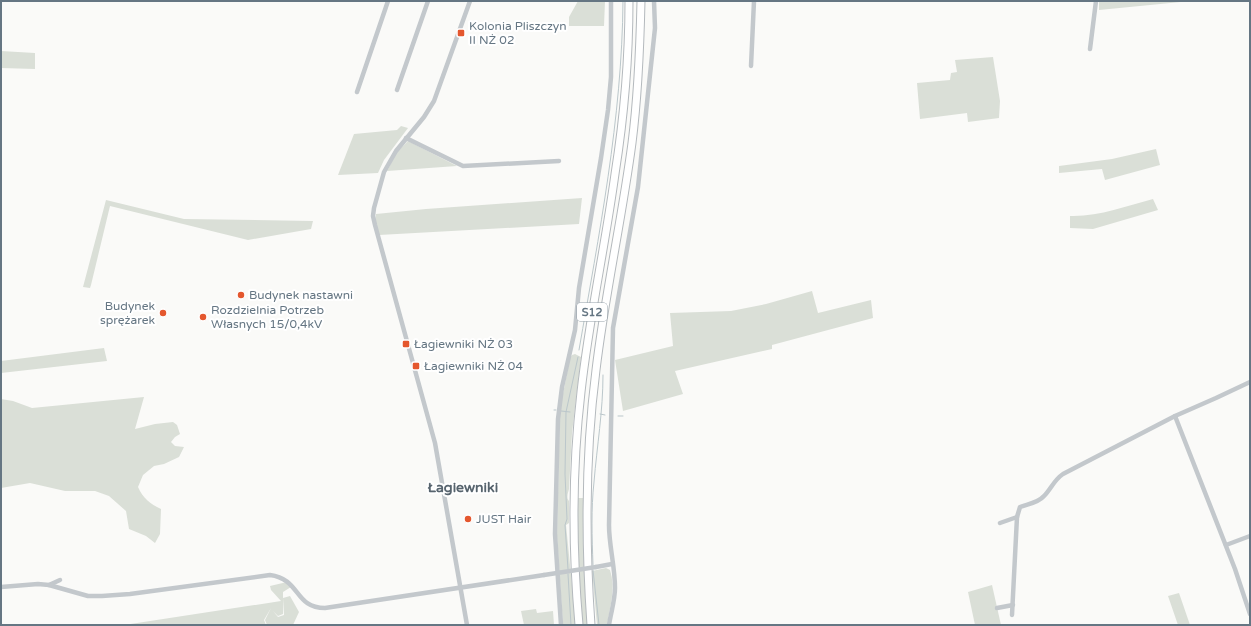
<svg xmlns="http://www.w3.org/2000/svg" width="1251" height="626" font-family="'Varela Round',sans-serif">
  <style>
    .green { fill: #dadfd7 }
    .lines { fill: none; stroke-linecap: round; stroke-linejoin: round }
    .stream { stroke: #bbc7cb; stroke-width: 1 }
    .highway-casing { stroke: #b4b9bd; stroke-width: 9 }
    .minor { stroke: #c3c8cc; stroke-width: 4.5 }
    .highway { stroke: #fff; stroke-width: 7 }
    .minor-bridge { stroke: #c3c8cc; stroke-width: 4.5 }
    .poi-dot { fill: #e4572e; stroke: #fff; stroke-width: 1.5 }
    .labels { text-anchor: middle; stroke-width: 4; stroke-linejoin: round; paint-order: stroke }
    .shield { fill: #fff; stroke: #939fa8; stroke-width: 1 }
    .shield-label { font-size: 11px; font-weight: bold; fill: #657683 }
    .poi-label { font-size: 12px; fill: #657683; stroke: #fff; text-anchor: start }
    .quarter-label { font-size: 14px; font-weight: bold; fill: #57646e; stroke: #fff }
  </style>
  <rect width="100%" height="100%" fill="#fafaf8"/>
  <g class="green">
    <path d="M578,1H605L604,26H569V17Z"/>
    <path d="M1099,1H1191L1099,10Z"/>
    <path d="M1,51L35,53V69L1,68Z"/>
    <path d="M993,57L1000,101L999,118L968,122L967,113L920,119L917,83L950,80L951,73L957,72L955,60Z"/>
    <path d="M401,126L408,128L384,160L378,173L338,175L354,134L397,130Z"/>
    <path d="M408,141L457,166L387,171L397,152Z"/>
    <path d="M1156,149L1160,165L1105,180L1102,169L1059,173V166L1112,159Z"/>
    <path d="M582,198L579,224L379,235L375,222L376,214L426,209Z"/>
    <path d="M1153,199L1158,210L1093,229L1070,228V216C1098,217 1126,206 1153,199Z"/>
    <path d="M106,200L184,219L313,221L311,229L248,240L110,206L91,285L90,288L83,287Z"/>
    <path d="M812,291L818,313L871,300L873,318L772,345V349L675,371L683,394L623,411L615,360L673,346L670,313L731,311L766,304Z"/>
    <path d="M104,348L107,361L1,373V361Z"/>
    <path d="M575,354L581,357L572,433L569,489C568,493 566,498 569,501V523L566,525L576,625H563L557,536L560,409L570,358L572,355Z"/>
    <path d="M144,397L135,429L155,424L173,422L177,425L180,434L175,437L171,442L175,446L184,447L179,457L164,464L154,466L143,475L138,487C143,498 150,504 161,509L160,534L155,543L146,536L129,529L126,511L109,496L95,491H65L30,483L1,488V399L13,401L32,408Z"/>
    <path d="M576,498H584L588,625H581Z"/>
    <path d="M606,568L610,570C616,588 610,607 607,625H597L592,571Z"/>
    <path d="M287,582L291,587L283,592V614L278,616L273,611L278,617L284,615L283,598L290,596L299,612L293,625H267L265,620L271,608L264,620L266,625H124L281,601L271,590L270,586Z"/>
    <path d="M992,585L1001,625H975L968,592Z"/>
    <path d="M1179,593L1190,625H1178L1168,596Z"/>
    <path d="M536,609L537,613L553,611L554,625H524L521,611Z"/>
  </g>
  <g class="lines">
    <g class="stream">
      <path d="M579,350C599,234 622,119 623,1"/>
      <path d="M554,410H556"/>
      <path d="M561,411L570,412"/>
      <path d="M600,414L605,415"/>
      <path d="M618,416H623"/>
      <path d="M593,565C592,537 591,509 594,482C597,446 603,411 603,375"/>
      <path d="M568,569L565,525L567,519L565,474L566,412L578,357"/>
      <path d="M593,570L599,625"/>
      <path d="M568,574L571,625"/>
    </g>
    <defs>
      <g id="highway">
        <path d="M579,625C572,547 572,469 581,392C589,319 605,247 615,174C624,117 629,59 629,1"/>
        <path d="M591,625C585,540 585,455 596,370C605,294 622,219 632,143C638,96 640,48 641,1"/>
      </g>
    </defs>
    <use href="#highway" class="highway-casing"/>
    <g class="minor">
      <path d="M1090,49L1096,1"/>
      <path d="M751,66L754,1"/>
      <path d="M397,90L428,1"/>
      <path d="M357,92L388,1"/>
      <path d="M406,138L463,166L559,161"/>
      <path d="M1175,416L1235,569L1250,614"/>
      <path d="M1000,523L1017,517"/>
      <path d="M1226,545L1250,536"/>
      <path d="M596,567L612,564"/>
      <path d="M49,585L60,580"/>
      <path d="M1,587L38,584L49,585L88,596H102L130,594L270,575C301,579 294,608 325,608L544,575"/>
      <path d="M997,608L1013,605"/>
      <path d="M1012,615L1017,517L1020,507C1028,504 1038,503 1044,496C1051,489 1054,480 1063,474L1175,416L1216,398L1250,382"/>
      <path d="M467,625L435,443L375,225L373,216L374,208L384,172L396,151L424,117L434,101L470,1"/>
      <path d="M561,625L555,534L558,419L562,387L575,330L579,288L601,158L608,110L611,77V1"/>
      <path d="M609,625C611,612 615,600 615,588C615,566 609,546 609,525L613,328L638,187L655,28L654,1"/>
    </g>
    <use href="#highway" class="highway"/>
    <path class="minor-bridge" d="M544,575L596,567"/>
  </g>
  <g class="poi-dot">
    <rect x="457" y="29" width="8" height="8" rx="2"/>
    <circle cx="241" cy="295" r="4"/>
    <circle cx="163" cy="313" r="4"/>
    <circle cx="203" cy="317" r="4"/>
    <rect x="402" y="340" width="8" height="8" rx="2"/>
    <rect x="412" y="362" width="8" height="8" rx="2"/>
    <circle cx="468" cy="519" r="4"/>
  </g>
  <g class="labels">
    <rect class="shield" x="577" y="303" width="30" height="18" rx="3"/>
    <g class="shield-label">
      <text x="592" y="316">S12</text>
    </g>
    <g class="poi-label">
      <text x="469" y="30">Kolonia Pliszczyn<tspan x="469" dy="14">II NŻ 02</tspan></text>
      <text x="249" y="299">Budynek nastawni</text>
      <text x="155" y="310" text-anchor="end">Budynek<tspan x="155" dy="14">sprężarek</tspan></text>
      <text x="211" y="314">Rozdzielnia Potrzeb<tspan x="211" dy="14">Własnych 15/0,4kV</tspan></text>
      <text x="414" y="348">Łagiewniki NŻ 03</text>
      <text x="424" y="370">Łagiewniki NŻ 04</text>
      <text x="476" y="523">JUST Hair</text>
    </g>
    <g class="quarter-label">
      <text x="463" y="492">Łagiewniki</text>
    </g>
  </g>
  <rect width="1251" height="626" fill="none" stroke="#657683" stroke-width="4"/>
</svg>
